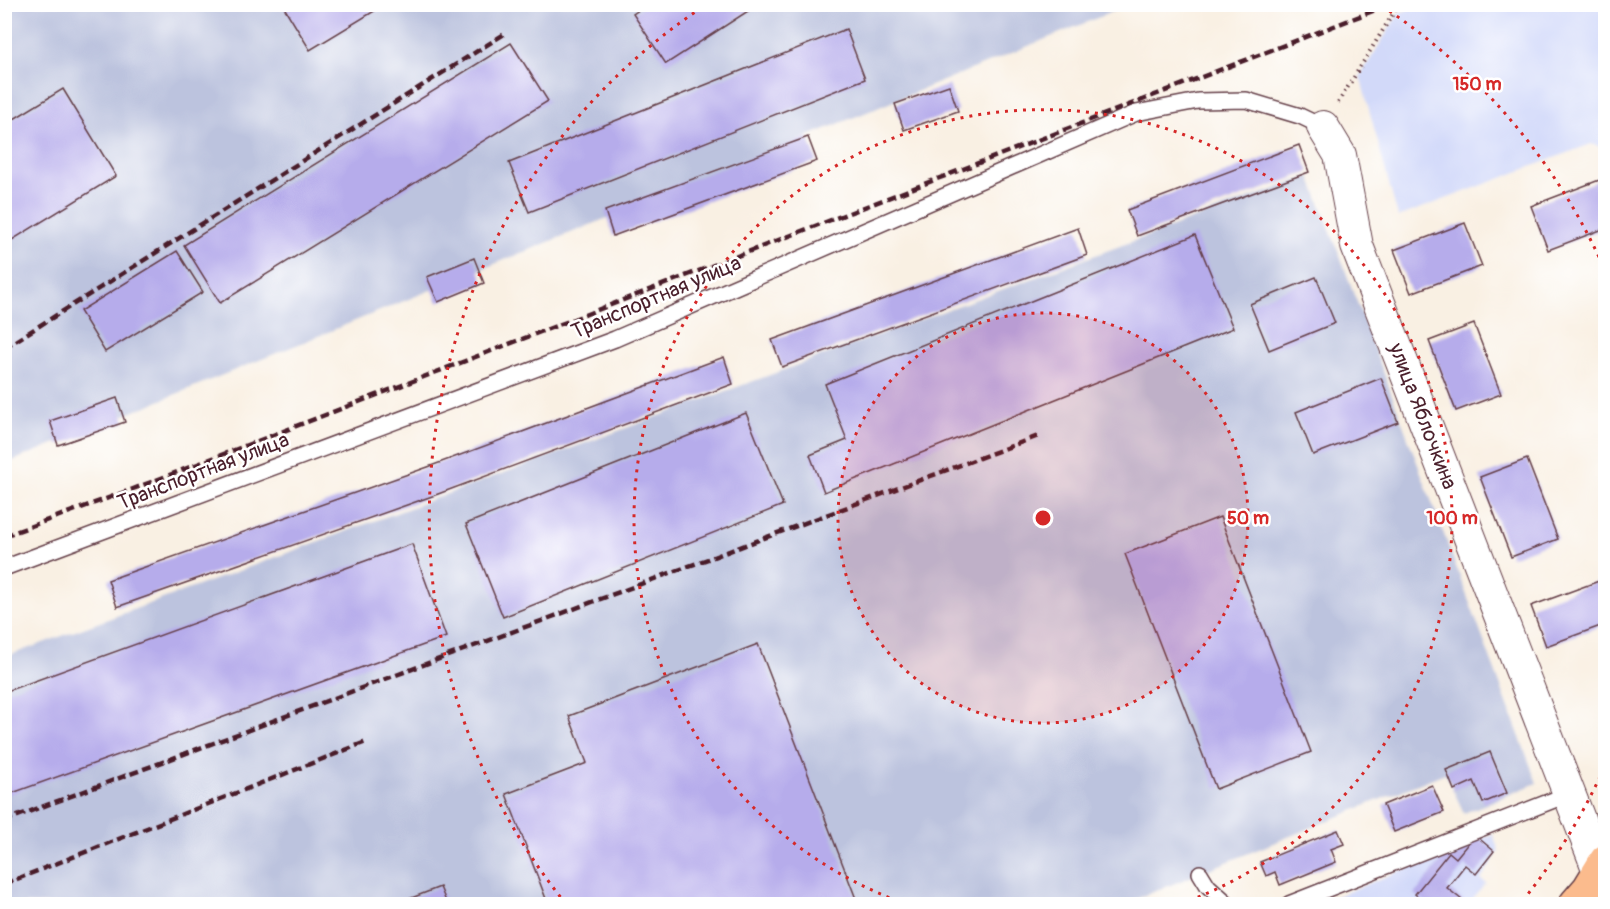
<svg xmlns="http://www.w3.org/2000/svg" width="1610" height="909" font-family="Pangolin,sans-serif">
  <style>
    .built { fill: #d2d9f9 }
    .industrial { fill: #bcc3de }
    .building { fill: #b6aceb }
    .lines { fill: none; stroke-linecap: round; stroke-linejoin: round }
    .lane-casing { stroke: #643e47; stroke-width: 18 }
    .street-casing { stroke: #643e47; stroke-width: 34 }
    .primary-casing { stroke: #643e47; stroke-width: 36 }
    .path { stroke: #643e47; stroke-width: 4; stroke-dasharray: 1.5 4.5; stroke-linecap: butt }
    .lane { stroke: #fff; stroke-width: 15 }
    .street { stroke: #fff; stroke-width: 32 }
    .primary { stroke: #fbbb8d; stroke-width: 33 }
    .rail { stroke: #4a1f2b; stroke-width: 4.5; stroke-dasharray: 9 4.5; stroke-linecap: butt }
    .ring { fill: none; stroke: #d62828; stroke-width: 3; stroke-dasharray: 3 6 }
    .labels { text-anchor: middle; stroke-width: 5; stroke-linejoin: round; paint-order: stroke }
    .street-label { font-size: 21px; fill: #4a1f2b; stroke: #fff }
    .centre { fill: #d62828; stroke: #fff; stroke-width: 3 }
    .ring-label { font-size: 18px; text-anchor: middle; font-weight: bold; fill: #d62828; stroke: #fff; stroke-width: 5; stroke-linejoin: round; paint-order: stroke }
  </style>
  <rect width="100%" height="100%" fill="#fff"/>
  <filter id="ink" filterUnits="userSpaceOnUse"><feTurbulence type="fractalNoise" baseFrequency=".0167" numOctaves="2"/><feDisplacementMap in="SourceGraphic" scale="12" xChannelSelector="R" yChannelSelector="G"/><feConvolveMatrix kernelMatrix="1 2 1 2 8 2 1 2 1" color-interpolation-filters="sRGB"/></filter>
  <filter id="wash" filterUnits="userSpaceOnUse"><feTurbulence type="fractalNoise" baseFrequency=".008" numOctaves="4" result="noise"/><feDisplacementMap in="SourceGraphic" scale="24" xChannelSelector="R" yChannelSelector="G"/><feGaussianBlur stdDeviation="1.35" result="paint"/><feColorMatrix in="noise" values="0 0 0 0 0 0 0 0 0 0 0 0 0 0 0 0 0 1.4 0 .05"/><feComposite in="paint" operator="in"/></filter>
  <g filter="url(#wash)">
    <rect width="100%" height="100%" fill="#f9f0e3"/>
    <g class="built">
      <path d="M1423,4L1605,5V148L1591,144L1398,217L1360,76L1399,13Z"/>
      <path d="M1493,834L1499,851L1481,879L1486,883L1469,904H1317Z"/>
    </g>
    <g class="industrial">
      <path d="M5,5H1129L5,464Z"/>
      <path d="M1310,176L1537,783L1464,813L1445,773L1124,904H5V657Z"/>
    </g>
    <g id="blocks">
      <g class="building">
        <path d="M282,4H386L310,50Z"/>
        <path d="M648,4H759L666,64L633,14Z"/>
        <path d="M846,29L865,79L529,212L509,163Z"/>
        <path d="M511,43L548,101L220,303L184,245Z"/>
        <path d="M949,85L958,111L904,130L895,104Z"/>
        <path d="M63,89L116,176L4,245V125Z"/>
        <path d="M808,137L817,161L613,236L605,211Z"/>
        <path d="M1299,145L1309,172L1137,236L1127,210Z"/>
        <path d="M1602,179L1606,189V228L1548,250L1531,206Z"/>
        <path d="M1465,223L1482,266L1411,293L1394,250Z"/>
        <path d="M1078,228L1087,255L782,367L772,340Z"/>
        <path d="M1195,235L1233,328L824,492L810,455L847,440L825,384Z"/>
        <path d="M177,251L203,292L105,352L80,311Z"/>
        <path d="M474,258L484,283L438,302L427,277Z"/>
        <path d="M1316,277L1335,323L1269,350L1250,304Z"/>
        <path d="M1474,324L1501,394L1456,411L1429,341Z"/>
        <path d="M724,357L733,384L438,494L117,607L108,580L428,467Z"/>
        <path d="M1381,378L1398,422L1313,455L1296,412Z"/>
        <path d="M117,398L125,422L58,445L50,421Z"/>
        <path d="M746,413L783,505L503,617L466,524Z"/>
        <path d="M1527,459L1558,539L1511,557L1480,477Z"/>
        <path d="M1220,517L1311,752L1216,789L1125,554Z"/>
        <path d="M412,544L446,637L4,796V692Z"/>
        <path d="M1599,581L1606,597V624L1546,646L1531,606Z"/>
        <path d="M758,644L858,904H548L506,794L587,763L569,716Z"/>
        <path d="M1490,752L1507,793L1483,803L1474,781L1454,790L1446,770Z"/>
        <path d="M1432,785L1444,812L1394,832L1383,805Z"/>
        <path d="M1338,830L1344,844L1331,849L1336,862L1280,885L1275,872L1266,876L1260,862Z"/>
        <path d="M1475,835L1494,851L1476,874L1465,865L1447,888L1467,904H1428L1415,894L1449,852L1456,858Z"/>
        <path d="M440,887L447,904H396Z"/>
      </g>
    </g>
  </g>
  <g filter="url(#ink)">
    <use href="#blocks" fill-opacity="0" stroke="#643e47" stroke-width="1.5"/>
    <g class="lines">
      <defs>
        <g id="lane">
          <path d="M4,568L615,339L1136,113L1198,101L1246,100L1300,116L1323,127"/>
          <path d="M1200,873L1208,886L1228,904"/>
          <path d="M1289,904L1569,794"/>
        </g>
        <path id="street" d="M1323,127L1340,155L1357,246L1599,871"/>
        <path id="primary" d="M1576,904L1589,889L1606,861"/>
      </defs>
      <use href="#lane" class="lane-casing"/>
      <use href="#street" class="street-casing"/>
      <use href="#primary" class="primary-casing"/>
      <path class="path" d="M1338,103L1399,4"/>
      <use href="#lane" class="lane"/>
      <use href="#street" class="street"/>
      <use href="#primary" class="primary"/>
      <g class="rail">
        <path d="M4,348L506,33"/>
        <path d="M4,536L133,489L1391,4"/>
        <path d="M4,821L1041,435"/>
        <path d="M4,884L366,742"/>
      </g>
    </g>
  </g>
  <circle cx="1043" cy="518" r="205" fill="#d62828" fill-opacity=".12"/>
  <g class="ring">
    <circle cx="1043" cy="518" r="205"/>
    <path d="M906 904A409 409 0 1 1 1180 904"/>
    <path d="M1604 768A614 614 0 0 1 1520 904M566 904A614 614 0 0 1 704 6M1382 6A614 614 0 0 1 1604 268"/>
  </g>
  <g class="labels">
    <g class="street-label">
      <text transform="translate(656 297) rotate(-23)" y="7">Транспортная улица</text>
      <text transform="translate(1423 416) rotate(69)" y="7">улица Яблочкина</text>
      <text transform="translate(203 471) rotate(-21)" y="7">Транспортная улица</text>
    </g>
  </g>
  <circle cx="1043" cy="518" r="9" class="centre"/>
  <g class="ring-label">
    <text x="1477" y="90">150 m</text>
    <text x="1248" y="524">50 m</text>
    <text x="1452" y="524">100 m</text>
  </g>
  <rect width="1610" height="909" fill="none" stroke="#fff" stroke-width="24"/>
</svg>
